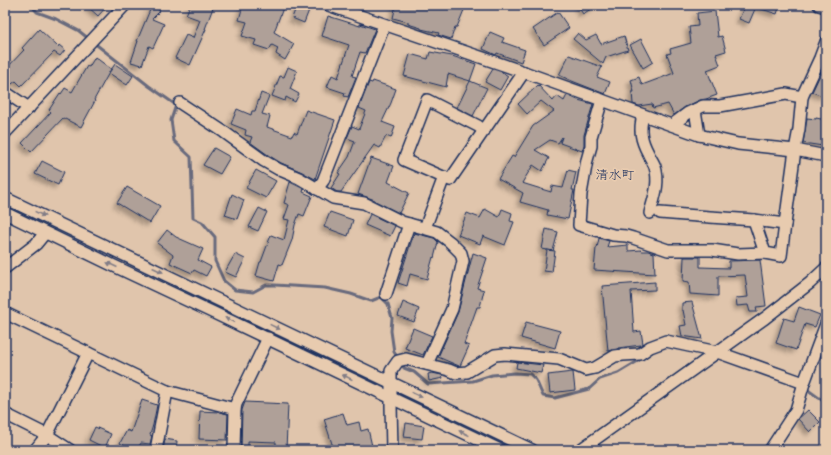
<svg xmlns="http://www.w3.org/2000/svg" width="831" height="455" font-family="'Architects Daughter','Klee One',sans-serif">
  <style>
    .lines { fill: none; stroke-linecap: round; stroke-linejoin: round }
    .stream { stroke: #686a7d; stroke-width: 3 }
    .building { fill: #afa098; stroke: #1b2f5e; filter: url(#shadow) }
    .minor-casing { stroke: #1b2f5e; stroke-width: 14 }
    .minor { stroke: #e8cbaf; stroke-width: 11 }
    .oneway { fill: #827d86 }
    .labels { text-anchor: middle; stroke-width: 3.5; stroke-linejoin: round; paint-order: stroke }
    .neighbourhood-label { font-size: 13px; fill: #1b2f5e; stroke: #e8cbaf }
  </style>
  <defs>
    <filter id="shadow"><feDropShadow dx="-3.5" dy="3.5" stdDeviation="2" flood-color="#0004"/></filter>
  </defs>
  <rect width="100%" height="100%" fill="#e0c5ac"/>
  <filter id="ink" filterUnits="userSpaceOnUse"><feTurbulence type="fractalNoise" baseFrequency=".025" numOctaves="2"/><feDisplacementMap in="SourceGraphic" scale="8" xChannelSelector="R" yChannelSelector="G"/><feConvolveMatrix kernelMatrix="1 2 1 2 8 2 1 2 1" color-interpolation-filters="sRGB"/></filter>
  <g filter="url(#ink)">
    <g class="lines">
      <g class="stream">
        <path d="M31,5L37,12L56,19L79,31L89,39"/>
        <path d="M93,42L149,86L176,105L171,120L174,141L191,157L193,218L202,222L215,237V261L224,281L235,290L253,292L266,285H275L325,288L351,294L371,301L381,297L388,304L392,318L391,331L394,352L398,358"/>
        <path d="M401,363L404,368L414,372L428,384L473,381L492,375L515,373L530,374L536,380L543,396L555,398L589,389L600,379L618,373L638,361L643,357"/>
        <path d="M804,389L808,390L826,403"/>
      </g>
    </g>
    <g class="building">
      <path d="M86,5H108L98,16Z"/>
      <path d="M152,5L160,11L152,19L164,24L153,48L149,46L142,65L131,62L138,41H137Z"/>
      <path d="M190,5H214L205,29H206L190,65L175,58L186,35L193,38L200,20L186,15Z"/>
      <path d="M243,5H275L283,8L274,32L294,44L285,60L276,54L278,48L272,45L269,50L254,45L256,40L242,36L247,22L239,20Z"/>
      <path d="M297,5H311L304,23L292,18Z"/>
      <path d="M396,5H453L464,10L457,27H455L451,39L438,35L439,33L421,29V28L408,24V22L393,18Z"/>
      <path d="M577,5H597L583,14Z"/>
      <path d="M745,5L755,9L749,23L739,19Z"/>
      <path d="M755,5H780L777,14L755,7Z"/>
      <path d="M715,11L718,37L722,36L726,51L716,54L720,65L707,70L717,95L706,99L700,100L685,107L674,115L668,104L653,108L652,104L639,106L633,104L632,92H634L631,80L639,77L642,85L674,73L667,54L671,53L670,49L691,43L689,27L698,26L697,13Z"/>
      <path d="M558,12L569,28L544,45L533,29Z"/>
      <path d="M328,16L360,26V24L375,29L365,53L360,52L352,76L356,77L348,97L344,96L345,93L327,87L332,75L338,78L349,45L322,36Z"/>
      <path d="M39,29L58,47L59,45L65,50L60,56L54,52L21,86L16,81L9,86L5,85V70L24,50L22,48Z"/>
      <path d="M490,32L504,38L502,42L525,50L521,62L497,53L496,55L483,49Z"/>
      <path d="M578,33L586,40L596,35L601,44L624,36L628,50L606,57L603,64L573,39Z"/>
      <path d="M641,39L653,62L643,68L630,45Z"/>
      <path d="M430,52L452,56L476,64L470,81L448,74L446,87L404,76L410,54L428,59Z"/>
      <path d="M569,55L602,67L597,77L610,82L605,94L572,81L559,75Z"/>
      <path d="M95,57L111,69L94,100L95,101L81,127L63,118L31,152L22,143L51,112L49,110L60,93L61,94L65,88L72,92L87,66L89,67Z"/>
      <path d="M826,62V91L823,96L812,92Z"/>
      <path d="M115,64L133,76L127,85L109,73Z"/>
      <path d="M288,67L297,71L290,89L299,94L295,102L286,97L285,101L272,96L280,76L284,77Z"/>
      <path d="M493,69L502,72L508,76L500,90L485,82Z"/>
      <path d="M373,81L396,89L391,103L382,122L395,127L391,138L386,136L380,148L374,145L341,192H337L331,188L340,174L338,173L349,157L355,141L347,138L352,126L359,129L366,111L359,108L369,82L372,83Z"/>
      <path d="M470,81L487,88L473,116L457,108Z"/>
      <path d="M538,85L553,101L557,96L564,101L567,95L578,100L593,104L584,135V145L582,151L560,143L562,137L558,143L550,140L535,150L549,158L542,171L533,165L522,183L551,192L552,186L563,188L568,170L576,172L572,190H574L568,219L547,215L548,210L520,202L523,193L498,179L512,156L514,157L533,126L554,111L541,101L527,114L518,104Z"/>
      <path d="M261,93L269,96L262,114L270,116L267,127L292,136L294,132L297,134L306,110L335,120L315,179L302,172L281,163L268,155L250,142L252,137L245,135L246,130L231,124L237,109L251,115L252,111H255Z"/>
      <path d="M807,118L816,119V118L826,120V145L823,144V146L803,143Z"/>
      <path d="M214,148L230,157L220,174L203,165Z"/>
      <path d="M371,158L394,166L388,182L409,193L399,213L375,201V200L358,194Z"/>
      <path d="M42,161L64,172L58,185L35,174Z"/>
      <path d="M256,170L276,181L266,198L246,188Z"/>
      <path d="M290,182L304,189L303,192L312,196L304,216L299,214L295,225L292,240L282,265L279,264L274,281L256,276L260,262H261L271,235L284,240L289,220L284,219L289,205L284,203Z"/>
      <path d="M127,187L160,206L150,223L117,203Z"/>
      <path d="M232,194L244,200L237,219L225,215Z"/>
      <path d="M259,208L267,212L258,231L249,227Z"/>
      <path d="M485,209L499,217L502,209L512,213L510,221L514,222L505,245L483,236L480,244L458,235L467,213L480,218Z"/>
      <path d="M330,212L353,220L348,236L324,227Z"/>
      <path d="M370,214L395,226L390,236L365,225Z"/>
      <path d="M546,229L558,232L553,251L542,249Z"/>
      <path d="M167,230L176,237L203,249L198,260L211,267L206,276L194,270L192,273L170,263L173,255L157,243Z"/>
      <path d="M414,233L434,238L438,242L434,258L433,257L427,279L410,274L407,286L398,283Z"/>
      <path d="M599,238L609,241L607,247L628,245V251L641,250L642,251H648L654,253L655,274L594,270L596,248H597Z"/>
      <path d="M547,250L555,251L552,272L544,271Z"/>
      <path d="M473,253L487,258L477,288L484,290L480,307H477L464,344L469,346L460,366H459L438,357L458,312Z"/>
      <path d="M235,254L245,259L236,277L225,272Z"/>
      <path d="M684,257H700V267L729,268V261L760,260L766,306L756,307L757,312H750L748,305L737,306L736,298L748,297L745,275L718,276V296L690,294L689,282L683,281Z"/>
      <path d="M655,282V290L631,291L634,332L641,331L643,344L641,345L618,348V349L608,351L602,286Z"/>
      <path d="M403,302L419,309L414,322L398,316Z"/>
      <path d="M692,302L702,339L682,336L680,326L686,325L683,310H682V303Z"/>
      <path d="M799,307L820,315L815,327L805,324L796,350L776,343L784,318L794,321Z"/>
      <path d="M526,322L560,331L555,348L521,338Z"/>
      <path d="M413,328L432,336L423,355L405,348Z"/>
      <path d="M517,362L543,365L541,373L516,368Z"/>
      <path d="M572,372H573L575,390L550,393L548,375Z"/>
      <path d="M432,373L442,375L443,378L429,381L428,374Z"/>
      <path d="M142,400L157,405L153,425L150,435L152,436L150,444L141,443L137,450H132L120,443L127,430L131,432Z"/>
      <path d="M245,402L288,404L286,450H276V442L248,441V450H241L242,410Z"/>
      <path d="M808,410L820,422L810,432L798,419Z"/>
      <path d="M200,411L219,412L228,414L227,440L199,439Z"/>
      <path d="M343,413L347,425L359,422L361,431L368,429L372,446L355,450H334L324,419Z"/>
      <path d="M406,423L424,426L422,439L404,437Z"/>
      <path d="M95,427L111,434L105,448L89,440Z"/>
      <path d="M165,439L177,441L176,450H163Z"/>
    </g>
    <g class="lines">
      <defs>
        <g id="minor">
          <path d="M328,5L524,72L699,135L738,144L795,150L826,156"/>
          <path d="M819,5L826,7"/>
          <path d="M5,92L29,108"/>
          <path d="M602,100L591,137V146L587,160L581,194L579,225L613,235L626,236L633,238L668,250H712L738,254L765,253"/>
          <path d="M180,103L224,132L264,161L278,169L299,178L333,198L364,203L402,222L437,232L450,242L461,253L463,261L452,309L427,364"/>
          <path d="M695,110L699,135"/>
          <path d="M643,115C639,130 641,140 648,153C650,158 654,163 655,167C660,183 654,198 650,213"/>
          <path d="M672,125L688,113L703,106H720L786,94L802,97"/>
          <path d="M484,131L478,126L427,100L404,160L450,180L524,72"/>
          <path d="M5,133L125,5"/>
          <path d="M317,189L323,181L384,25"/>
          <path d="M5,198L532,450"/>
          <path d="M5,213L112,265L214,313L500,450"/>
          <path d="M660,213L710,217L754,220L785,224L795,150L799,129L802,97L820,58L826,42"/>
          <path d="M754,220L765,253L781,256L785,224"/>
          <path d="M425,228L444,177"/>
          <path d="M5,268L36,244L45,233"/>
          <path d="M386,294L409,224"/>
          <path d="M5,313L167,391L235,409"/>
          <path d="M5,414L47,435L70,450"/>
          <path d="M35,450L47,435L88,353"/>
          <path d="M156,450L167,391"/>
          <path d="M234,450L235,409L236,404L268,338"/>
          <path d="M392,450L391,405V371L398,361L406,359L449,370L456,373L467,372L495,355L505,354L559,359L586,370L595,368L615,356L623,355L640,354L650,347L666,341L717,352L804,383"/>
          <path d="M580,450L765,318L810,283L826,268"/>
          <path d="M770,450L796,410L804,383L826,324"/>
        </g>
      </defs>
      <use href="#minor" class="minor-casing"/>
      <use href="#minor" class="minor"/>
    </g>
    <defs><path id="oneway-solid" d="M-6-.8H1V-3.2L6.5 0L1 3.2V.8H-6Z"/></defs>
    <g class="oneway">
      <use href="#oneway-solid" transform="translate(40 214) rotate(26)"/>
      <use href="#oneway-solid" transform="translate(112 265) rotate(-155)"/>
      <use href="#oneway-solid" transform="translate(158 270) rotate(25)"/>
      <use href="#oneway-solid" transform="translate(230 320) rotate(-154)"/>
      <use href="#oneway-solid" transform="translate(275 327) rotate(26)"/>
      <use href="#oneway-solid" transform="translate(347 377) rotate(-154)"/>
      <use href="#oneway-solid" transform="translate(417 395) rotate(25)"/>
      <use href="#oneway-solid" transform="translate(464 433) rotate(-154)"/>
    </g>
  </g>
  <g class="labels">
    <g class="neighbourhood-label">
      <text x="615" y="179">清水町</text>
    </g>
  </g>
  <rect width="831" height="455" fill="none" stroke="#e8cbaf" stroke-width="20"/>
  <rect x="10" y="10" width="811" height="435" fill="none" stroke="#1b2f5e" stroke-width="1.5" filter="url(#ink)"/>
</svg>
